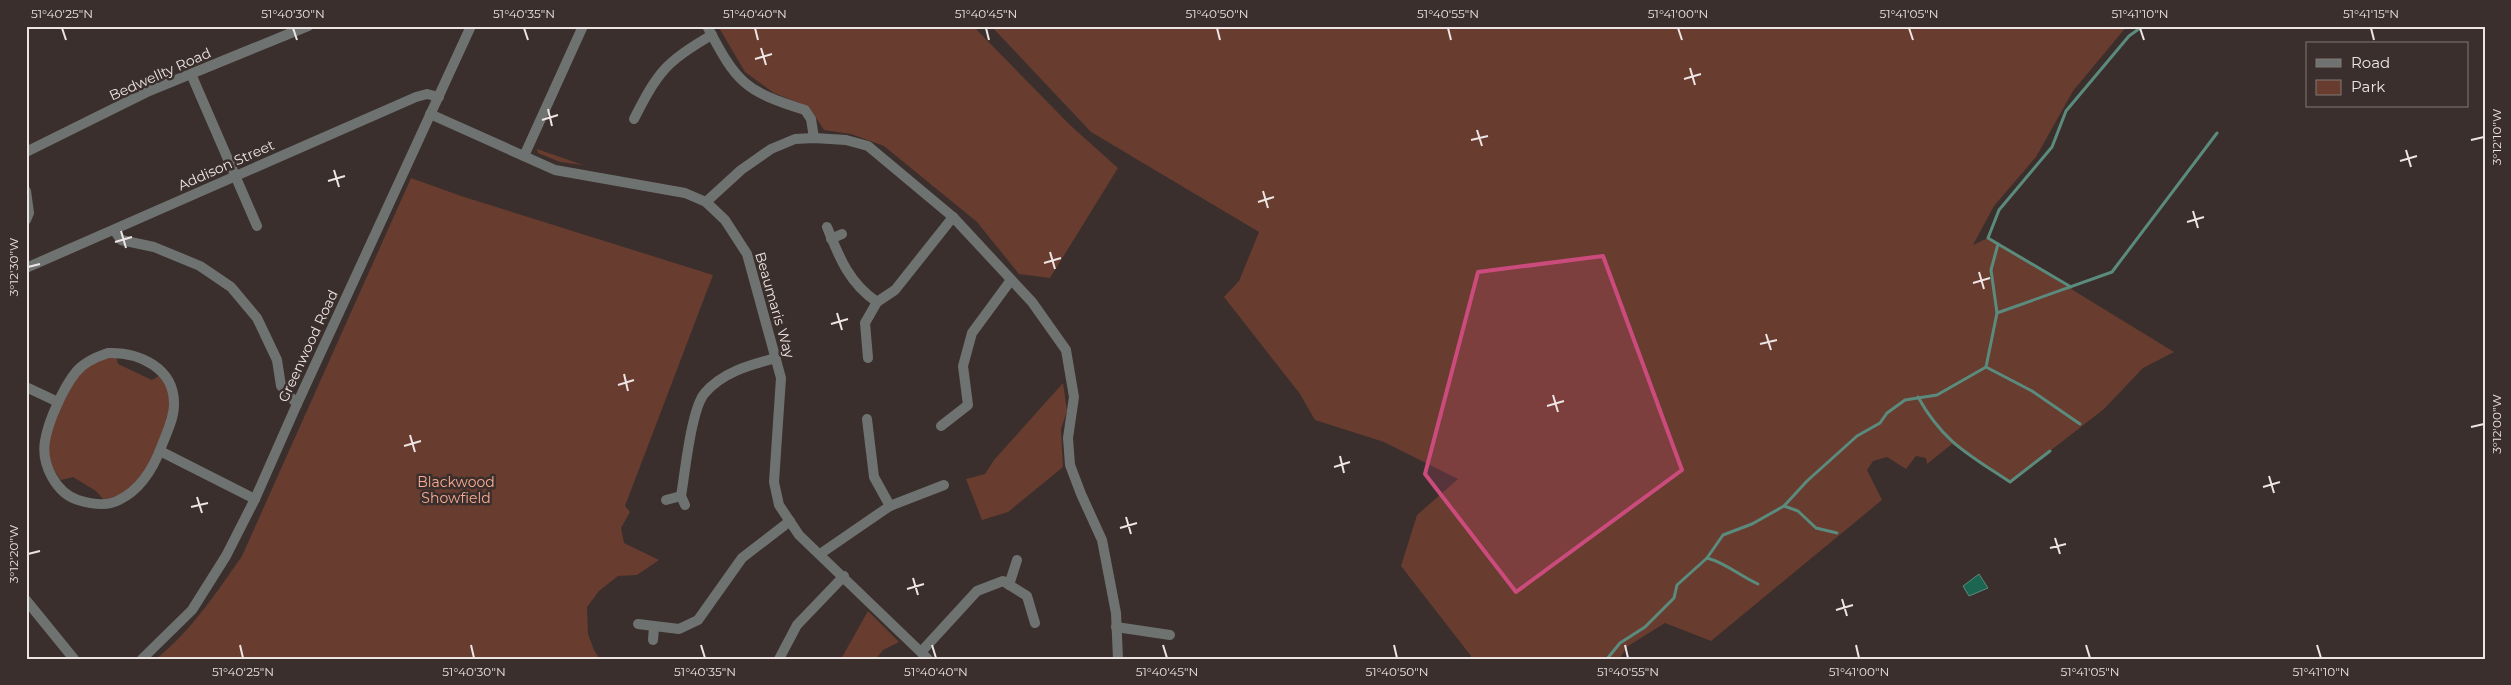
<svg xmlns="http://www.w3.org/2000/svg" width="2511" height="685" font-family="Montserrat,sans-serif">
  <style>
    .green { fill: #683c2f }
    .water { fill: #1c6551; stroke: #5a8b7d }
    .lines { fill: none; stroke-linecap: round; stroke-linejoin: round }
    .stream { stroke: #5a8b7d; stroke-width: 3 }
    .minor { stroke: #6e7371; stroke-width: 10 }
    .tertiary { stroke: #6e7371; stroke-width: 10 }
    .marked { fill: #cc4b7d; fill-opacity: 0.2; stroke: #cc4b7d; stroke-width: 4; stroke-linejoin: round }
    .ticks { fill: none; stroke: #ece5e3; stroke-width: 2 }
    .labels { text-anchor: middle; stroke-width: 5; stroke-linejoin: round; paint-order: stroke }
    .street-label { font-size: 14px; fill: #ece5e3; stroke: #3a2f2c }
    .park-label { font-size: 14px; fill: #fbab91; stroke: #3a2f2c }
    .neatline { fill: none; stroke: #ece5e3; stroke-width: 2 }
    .ticks-label { font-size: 12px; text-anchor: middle; fill: #ece5e3 }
  </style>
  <rect width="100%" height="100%" fill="#3a2f2c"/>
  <g class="green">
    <path d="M718,26H973L1071,126L1118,168L1050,278L1019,274L977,222L884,146L851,134L824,130L809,107L774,93L745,72Z"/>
    <path d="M991,26H2127L2073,91L2036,157L1994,206L1973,245L1988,238L2174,352L2143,368L2104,409L2010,482L1952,444L1927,464L1926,458L1916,456L1906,469L1887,457L1873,461L1867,470L1882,500L1711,641L1665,623L1628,646L1619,659H1470L1471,656L1401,566L1417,515L1458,479L1384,442L1315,420L1300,394L1224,297L1239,281L1259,232L1091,132Z"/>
    <path d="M537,149L583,165L560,162L538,153Z"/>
    <path d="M411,178L461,196L713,275L625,506L630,512L621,528L624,543L659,560L637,575L618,576L599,591L587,607L588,634L594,650L600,659H156C192,630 216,593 242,556Z"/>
    <path d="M116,356L118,364L152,380L159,376C166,385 172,396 171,408C169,426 148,472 135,485C127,494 115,497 104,500L96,491L73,477L61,480C55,472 49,463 48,452C48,435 68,386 79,373C88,362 103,358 116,356Z"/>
    <path d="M1063,383L1067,411L1061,429L1063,467L1008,512L982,520L966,479L985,474L994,460Z"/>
    <path d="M868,611L899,642L883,650L876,659H841Z"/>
  </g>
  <path class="water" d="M1979,574L1988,588L1969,596L1963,586Z"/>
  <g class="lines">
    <g class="stream">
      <path d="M1998,244L2071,287"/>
      <path d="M1997,313L2112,272L2217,133"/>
      <path d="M1986,367L2032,391L2080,424"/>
      <path d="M1918,397C1943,442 1968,454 2010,482L2050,451"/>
      <path d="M1784,506L1798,511L1816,528L1837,533"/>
      <path d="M1707,558C1726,563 1740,576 1758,584"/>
      <path d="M1607,659L1620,643L1645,627L1674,598L1677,585L1707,558L1723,535L1752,524L1784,506L1807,481L1857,436L1880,423L1887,413L1905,400L1937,395L1986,367L1997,313L1991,270L1998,244L1988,238L1999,210L2052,147L2066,111L2129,36L2143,26"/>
    </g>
    <g class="minor">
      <path d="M707,26C737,83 744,91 805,110L811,119L814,138"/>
      <path d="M191,74L257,226"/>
      <path d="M430,114L555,170L685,193L706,202L725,220L747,254L781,378L774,482L779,505L799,535L928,659"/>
      <path d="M634,119C658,72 666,61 712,35"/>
      <path d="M524,156L583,26"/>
      <path d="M26,191L29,213L26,220"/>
      <path d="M706,202L741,170L771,149L795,139L814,138L846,140L868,146L953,217L1032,302L1066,350L1074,397L1068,438L1070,465L1081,494L1102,540L1116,613L1118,659"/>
      <path d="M827,227C839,257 849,283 877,302"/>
      <path d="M114,230L121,240L154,247L200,266L231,287L257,318L277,360L281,386L297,404"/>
      <path d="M831,239L842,234"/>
      <path d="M26,268L416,97L427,94L439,97"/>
      <path d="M108,353C139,352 175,368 174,405C174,418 167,432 162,445C154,467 142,489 119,500C107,507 91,504 78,500C56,493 41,464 45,441C48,422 63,388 76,372C84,362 96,357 108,353Z"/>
      <path d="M868,358L865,323L877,302L895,290L953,217"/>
      <path d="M26,387L58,402"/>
      <path d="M867,419L874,477L890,506"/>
      <path d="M941,426L968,405L963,366L972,333L1011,280"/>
      <path d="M160,451L255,499"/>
      <path d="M666,500L681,496"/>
      <path d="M685,505L681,496C685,473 691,411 704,394C722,372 750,365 776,358"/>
      <path d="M820,554L890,506L944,485"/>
      <path d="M1009,585L1017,560"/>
      <path d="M638,624L679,629L698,620L742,558L790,521"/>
      <path d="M1116,627L1170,635"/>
      <path d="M653,640L654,627"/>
      <path d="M921,652L977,591L1003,581L1027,596L1035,623"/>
      <path d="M142,659L192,610L226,556L255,499L297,404L471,26"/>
      <path d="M779,659L797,625L844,576"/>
    </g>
    <g class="tertiary">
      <path d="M26,152L149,91L308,26"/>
      <path d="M26,600L74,659"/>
    </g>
  </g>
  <path class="marked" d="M1603,256L1682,470L1516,592L1425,474L1478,272Z"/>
  <path class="ticks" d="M62,28L66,40M293,28L297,40M524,28L528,40M755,28L758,40M986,28L989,40M1217,28L1220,40M1448,28L1451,40M1678,28L1682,40M1909,28L1913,40M2140,28L2144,40M2371,28L2374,40M761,48L766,65M755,59L772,54M1690,68L1695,85M1684,79L1701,74M548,109L552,126M542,120L558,115M1477,130L1482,146M1471,140L1488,136M2471,140L2484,137M2406,150L2411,167M2400,161L2417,156M334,170L339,187M328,181L345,176M1263,191L1268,208M1258,202L1274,197M2193,211L2198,228M2187,222L2204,217M121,231L126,248M115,242L132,237M1050,252L1055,269M1044,263L1061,258M28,267L40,264M1979,272L1984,289M1973,283L1990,278M837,313L842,330M831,324L848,319M1766,334L1771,350M1760,344L1777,340M624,374L628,391M618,385L634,380M1553,395L1558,412M1547,406L1564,401M2471,427L2484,424M410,435L415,452M404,446L421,441M1340,456L1344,473M1334,467L1350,462M2269,476L2274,493M2263,487L2280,482M197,497L202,513M191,507L208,503M1126,517L1131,534M1120,528L1137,523M2055,538L2060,554M2050,548L2066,544M28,554L40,551M913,578L918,595M907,589L924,584M1842,599L1847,616M1836,610L1853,605M240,645L243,658M471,645L474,658M701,645L705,658M932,645L936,658M1163,645L1167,658M1394,645L1397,658M1625,645L1628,658M1856,645L1859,658M2086,645L2090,658M2317,645L2321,658"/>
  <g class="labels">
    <g class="street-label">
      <text transform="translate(160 74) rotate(-24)" y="5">Bedwellty Road</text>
      <text transform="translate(226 165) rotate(-24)" y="5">Addison Street</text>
      <text transform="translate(775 305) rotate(74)" y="5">Beaumaris Way</text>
      <text transform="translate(308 346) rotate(-65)" y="5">Greenwood Road</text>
    </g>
    <g class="park-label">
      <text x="456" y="487">Blackwood<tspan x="456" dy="16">Showfield</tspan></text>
    </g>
  </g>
  <rect width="2511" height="685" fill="none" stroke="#3a2f2c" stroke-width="55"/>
  <rect x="2306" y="42" width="162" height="65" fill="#3a2f2c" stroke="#817875"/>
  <rect x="2316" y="59" width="25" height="8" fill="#6e7371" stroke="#817875"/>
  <text x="2351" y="68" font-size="15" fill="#ece5e3">Road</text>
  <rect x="2316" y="80" width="25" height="15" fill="#683c2f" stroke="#817875"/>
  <text x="2351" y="92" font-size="15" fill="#ece5e3">Park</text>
  <rect x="28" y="28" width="2456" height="630" class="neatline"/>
  <g class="ticks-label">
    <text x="62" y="18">51°40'25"N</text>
    <text x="293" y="18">51°40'30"N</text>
    <text x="524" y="18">51°40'35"N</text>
    <text x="755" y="18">51°40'40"N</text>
    <text x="986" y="18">51°40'45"N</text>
    <text x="1217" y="18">51°40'50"N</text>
    <text x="1448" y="18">51°40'55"N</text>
    <text x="1678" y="18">51°41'00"N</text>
    <text x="1909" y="18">51°41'05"N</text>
    <text x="2140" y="18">51°41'10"N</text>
    <text x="2371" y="18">51°41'15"N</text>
    <text transform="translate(2497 137) rotate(-90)" y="4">3°12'10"W</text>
    <text transform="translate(14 267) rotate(-90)" y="4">3°12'30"W</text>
    <text transform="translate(2497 424) rotate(-90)" y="4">3°12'00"W</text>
    <text transform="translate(14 554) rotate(-90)" y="4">3°12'20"W</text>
    <text x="243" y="676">51°40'25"N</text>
    <text x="474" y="676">51°40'30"N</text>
    <text x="705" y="676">51°40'35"N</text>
    <text x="936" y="676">51°40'40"N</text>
    <text x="1167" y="676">51°40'45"N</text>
    <text x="1397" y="676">51°40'50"N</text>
    <text x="1628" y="676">51°40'55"N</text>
    <text x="1859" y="676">51°41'00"N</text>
    <text x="2090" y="676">51°41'05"N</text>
    <text x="2321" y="676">51°41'10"N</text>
  </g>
</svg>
